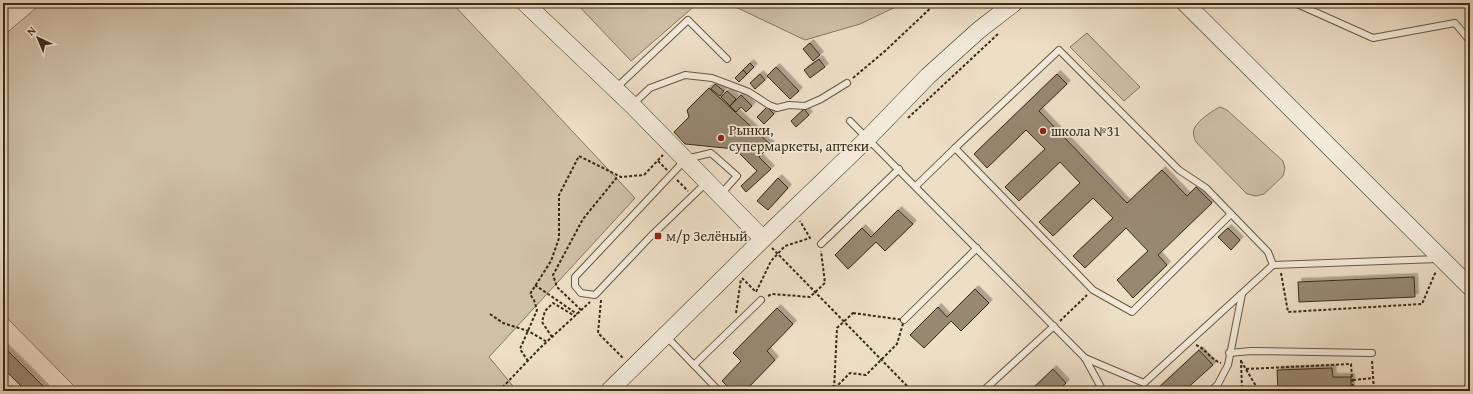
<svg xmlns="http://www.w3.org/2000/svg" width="1473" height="394" font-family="'Gentium Book Plus',serif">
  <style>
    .green { fill: #cfc0a8; stroke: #847660 }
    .building { fill: #978872; stroke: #3a2b17; filter: url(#shadow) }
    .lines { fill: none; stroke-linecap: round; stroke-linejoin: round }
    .lane-casing { stroke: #675843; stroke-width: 8 }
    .secondary-casing { stroke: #3a2b17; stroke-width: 18 }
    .path { stroke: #3a2b17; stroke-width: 2; stroke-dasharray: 3 2; stroke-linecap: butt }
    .lane { stroke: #f3eada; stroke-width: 6 }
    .secondary { stroke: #f3eada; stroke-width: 17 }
    .poi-dot { fill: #8f2418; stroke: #f3eada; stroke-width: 1.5 }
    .labels { text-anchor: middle; stroke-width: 3.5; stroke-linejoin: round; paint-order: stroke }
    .poi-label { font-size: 14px; fill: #3a2b17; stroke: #f3eada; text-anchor: start }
  </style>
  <defs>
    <filter id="shadow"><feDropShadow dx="3.5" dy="-3.5" stdDeviation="0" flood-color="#0004"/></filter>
  </defs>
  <rect width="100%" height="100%" fill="#eddec6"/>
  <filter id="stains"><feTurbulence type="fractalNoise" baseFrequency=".005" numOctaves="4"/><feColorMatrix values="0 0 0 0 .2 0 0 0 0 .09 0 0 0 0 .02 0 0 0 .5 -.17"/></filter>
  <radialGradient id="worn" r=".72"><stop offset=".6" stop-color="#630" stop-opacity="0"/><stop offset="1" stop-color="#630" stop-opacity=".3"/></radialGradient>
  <g class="green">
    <path d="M42,3H452L635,198L489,357L517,391H79L3,314V36Z"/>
    <path d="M576,3H698L631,61Z"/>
    <path d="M727,3H904L860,24L805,40Z"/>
    <path d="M1087,33L1140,87L1124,101L1070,47Z"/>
    <path d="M1220,107L1227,110L1283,161L1285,168L1283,176L1264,194L1256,196L1247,194L1196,142C1194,138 1192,132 1195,127C1198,121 1213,110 1220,107Z"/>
  </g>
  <g class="building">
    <path d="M810,43L820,55L813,61L803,49Z"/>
    <path d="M819,59L825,67L810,78L804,70Z"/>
    <path d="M750,63L754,67L747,74L743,70Z"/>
    <path d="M776,67L799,91L790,99L767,76Z"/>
    <path d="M743,70L747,74L739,82L735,78Z"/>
    <path d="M760,74L765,80L755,89L750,83Z"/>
    <path d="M1057,74L1067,84L1039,111L1127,203L1162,170L1187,196L1196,187L1212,203L1158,255L1167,265L1133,298L1117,280L1148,251L1126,228L1085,268L1073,256L1113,218L1093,198L1053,236L1039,222L1080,183L1060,162L1019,201L1005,187L1045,149L1026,130L987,168L974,154Z"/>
    <path d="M715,84L724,91L720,96L711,89Z"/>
    <path d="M709,88L771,145L759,157L771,169L746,192L741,186L757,171L735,149L685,144L674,132L689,117L687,110Z"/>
    <path d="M727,91L736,99L730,106L721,97Z"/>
    <path d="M741,95L752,106L746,112L741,107L736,112L730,106Z"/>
    <path d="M767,107L774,114L764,124L757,117Z"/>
    <path d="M804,109L809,115L796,127L791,121Z"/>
    <path d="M778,178L788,188L768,210L757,201Z"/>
    <path d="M898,210L913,224L885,251L876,242L848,269L835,255L862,228L871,237Z"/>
    <path d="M1228,228L1240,240L1231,250L1218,237Z"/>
    <path d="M1414,277L1415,297L1299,302L1298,282Z"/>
    <path d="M975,289L989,303L961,331L951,321L924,348L910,335L938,307L947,317Z"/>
    <path d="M777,308L793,324L767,351L775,360L745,391H732L722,381L741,361L733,353Z"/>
    <path d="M3,346L48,391H26L3,368Z"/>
    <path d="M1199,350L1213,365L1184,391H1155Z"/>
    <path d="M1332,368L1333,377H1351V391H1278L1277,370Z"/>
    <path d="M1053,369L1066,383L1058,391H1030Z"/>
  </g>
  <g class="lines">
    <defs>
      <g id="lane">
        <path d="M1295,3L1373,38L1455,23L1470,41"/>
        <path d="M616,88L688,20L727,59"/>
        <path d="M633,104L650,88L685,75L712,78L749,92L769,105L777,108L789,105L805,106L821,99L847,83"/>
        <path d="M850,121L1085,358L1103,391"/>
        <path d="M955,148L1059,50L1179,170L1206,188L1268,252L1273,265"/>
        <path d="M706,183L650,237L595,295L581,293L575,286V277L686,159L711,153L737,176L721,194"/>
        <path d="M916,186L955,148L1093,290L1132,312L1231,214"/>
        <path d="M821,244L899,169"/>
        <path d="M904,320L977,248"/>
        <path d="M666,336L719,391"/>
        <path d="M1229,353L1251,351L1372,353"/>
        <path d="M1085,358L1144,383L1273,265L1438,259"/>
        <path d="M694,365L761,300"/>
        <path d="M3,389L5,391"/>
        <path d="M832,391L834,389"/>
        <path d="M983,391L1054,326"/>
        <path d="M1211,391L1218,384L1228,365L1242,294"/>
        <path d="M1468,391L1470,389"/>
      </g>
      <g id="secondary">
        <path d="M525,3L632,105L763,239"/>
        <path d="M1185,3L1470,287"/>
        <path d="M609,391L763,239L868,138L928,76L979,30L1014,3"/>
      </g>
    </defs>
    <use href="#lane" class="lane-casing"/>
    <use href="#secondary" class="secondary-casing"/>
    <g class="path">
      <path d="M853,78L885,51L936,3"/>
      <path d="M908,118L998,34"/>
      <path d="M658,161L667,170"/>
      <path d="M677,180L688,191"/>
      <path d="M772,248L912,391"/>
      <path d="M1281,273L1288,312L1422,304L1436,271"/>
      <path d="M742,278L756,292L771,261L785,246L810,238L800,221"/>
      <path d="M535,285L577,314"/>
      <path d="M768,296L772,294L810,297L825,283L821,251"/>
      <path d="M601,300L598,333L624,359"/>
      <path d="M581,310L557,287L553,275L583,219L618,176"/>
      <path d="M736,313L741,279"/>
      <path d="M853,313L904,320L897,344L866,375L850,373L834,389L837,328Z"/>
      <path d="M490,314L503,323L528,331L547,342"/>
      <path d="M1060,321L1087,295"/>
      <path d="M552,337L542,322L545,311L553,303L575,316"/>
      <path d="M1196,345C1206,349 1211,360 1221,363"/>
      <path d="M1241,360L1242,391"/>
      <path d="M528,361L520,349L537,310L534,300L530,294L551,261L559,238V195L579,156L621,177L644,175L663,155"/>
      <path d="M1241,361L1259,391"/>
      <path d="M1372,361L1374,391"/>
      <path d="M1246,369L1351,364L1353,391"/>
      <path d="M1353,380L1373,378"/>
      <path d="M499,391L540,348L590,302"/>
    </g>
    <use href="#lane" class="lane"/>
    <use href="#secondary" class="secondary"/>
  </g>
  <g class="poi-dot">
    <circle cx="1043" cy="131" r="4"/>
    <circle cx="721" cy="138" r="4"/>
    <rect x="654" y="232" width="8" height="8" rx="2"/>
  </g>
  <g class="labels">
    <g class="poi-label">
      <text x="729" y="135">Рынки,<tspan x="729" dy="16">супермаркеты, аптеки</tspan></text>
      <text x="1051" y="136">школа №31</text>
      <text x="666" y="241">м/р Зелёный</text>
    </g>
  </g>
  <rect width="1473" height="394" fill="none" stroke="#eddec6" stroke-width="16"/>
  <rect x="4" y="4" width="1465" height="386" fill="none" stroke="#3a2b17" stroke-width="2"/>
  <rect x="8" y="8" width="1457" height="378" fill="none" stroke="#3a2b17"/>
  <g transform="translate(38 38) rotate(316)" stroke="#f3eada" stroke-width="3" paint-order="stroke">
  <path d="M0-3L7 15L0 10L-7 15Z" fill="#3a2b17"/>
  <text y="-6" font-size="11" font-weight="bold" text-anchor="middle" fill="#3a2b17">N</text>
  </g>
  <rect width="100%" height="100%" filter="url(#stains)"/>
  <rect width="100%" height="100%" fill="url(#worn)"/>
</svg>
